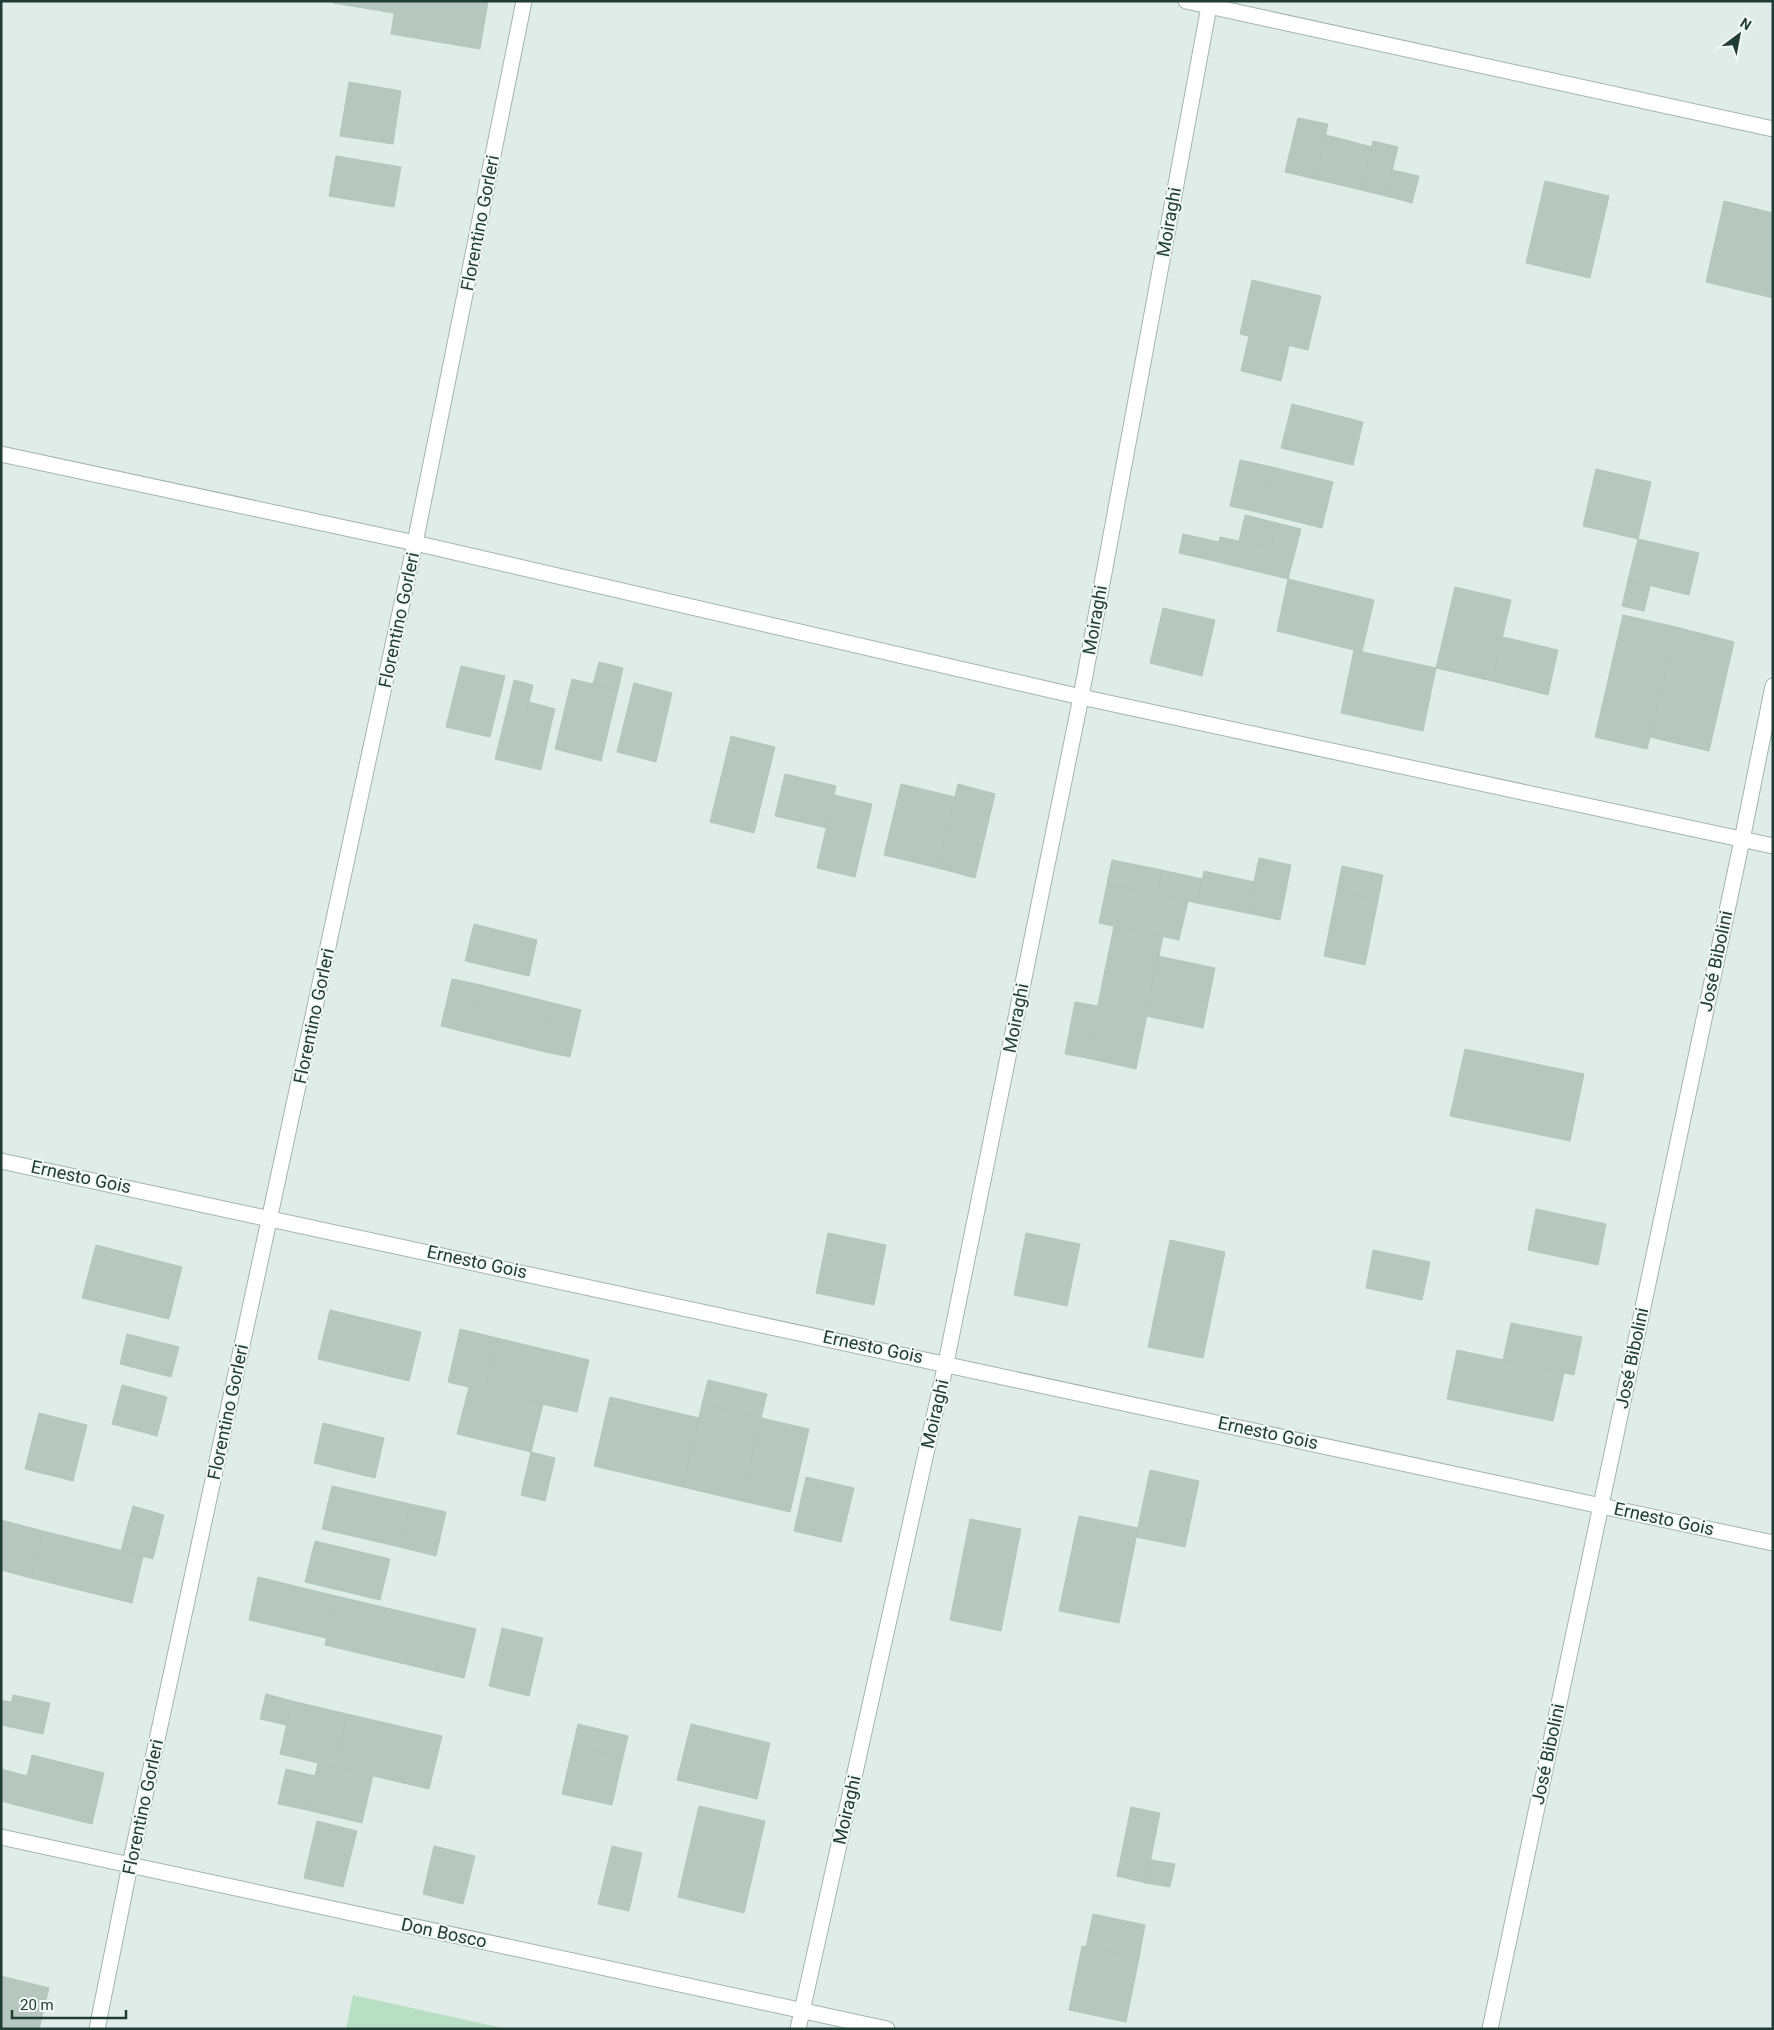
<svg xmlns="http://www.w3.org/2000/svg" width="1774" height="2030" font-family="Roboto,sans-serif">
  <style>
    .green { fill: #b8dec3 }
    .building { fill: #b6c7c0; stroke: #b3c6be }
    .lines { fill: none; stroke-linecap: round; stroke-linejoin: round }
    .minor-casing { stroke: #a3b4ae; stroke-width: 17 }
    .minor { stroke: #fff; stroke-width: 15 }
    .labels { text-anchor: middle; stroke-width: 4; stroke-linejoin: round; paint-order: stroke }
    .street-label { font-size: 18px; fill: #203d35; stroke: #f1f8f5 }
  </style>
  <rect width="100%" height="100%" fill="#e0ece7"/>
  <path class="green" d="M353,1995L507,2029H346Z"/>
  <g class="building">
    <path d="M333,1H396L394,13L333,3Z"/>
    <path d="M396,1H488L480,49L391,34Z"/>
    <path d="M349,82L401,91L393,144L340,136Z"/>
    <path d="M1298,118L1328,124L1315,179L1285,172Z"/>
    <path d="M1326,135L1372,147L1361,190L1315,179Z"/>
    <path d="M1373,141L1398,147L1386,196L1361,190Z"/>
    <path d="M336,156L401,167L394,207L329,196Z"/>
    <path d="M1392,170L1419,176L1412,203L1386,196Z"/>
    <path d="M1545,181L1609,196L1590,278L1526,263Z"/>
    <path d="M1724,201L1773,213V298L1706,282Z"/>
    <path d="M1252,280L1321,296L1308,350L1240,334Z"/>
    <path d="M1249,336L1289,346L1281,381L1241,371Z"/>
    <path d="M1292,404L1363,422L1353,465L1281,448Z"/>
    <path d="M1240,460L1272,467L1261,513L1230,506Z"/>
    <path d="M1272,467L1333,482L1322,528L1261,513Z"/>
    <path d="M1596,469L1651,482L1638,539L1583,526Z"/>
    <path d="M1245,515L1277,523L1271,548L1239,541Z"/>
    <path d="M1277,523L1301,529L1288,579L1214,561L1220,537L1271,548Z"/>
    <path d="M1183,534L1219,542L1214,561L1179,553Z"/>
    <path d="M1638,539L1699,553L1689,595L1628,580Z"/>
    <path d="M1288,579L1374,600L1362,652L1277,631Z"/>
    <path d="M1628,580L1650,586L1644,611L1622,606Z"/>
    <path d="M1455,587L1511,600L1492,681L1436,668Z"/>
    <path d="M1163,608L1215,620L1202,676L1150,663Z"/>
    <path d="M1623,615L1676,627L1647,749L1595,737Z"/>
    <path d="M1676,627L1734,642L1709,751L1650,737Z"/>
    <path d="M1503,637L1558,650L1548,695L1492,681Z"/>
    <path d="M1354,650L1436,668L1423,731L1341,713Z"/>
    <path d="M599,662L623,668L618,690L593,684Z"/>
    <path d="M461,666L505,676L490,737L446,727Z"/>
    <path d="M572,679L618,690L601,761L555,749Z"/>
    <path d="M514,680L533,685L525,719L506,714Z"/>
    <path d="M634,683L672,693L656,762L617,752Z"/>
    <path d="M529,702L555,709L551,725L525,719Z"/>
    <path d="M506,714L551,725L541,770L495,759Z"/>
    <path d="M731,736L775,747L754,833L710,822Z"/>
    <path d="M785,774L836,786L827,828L775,816Z"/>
    <path d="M901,784L955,797L938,868L884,855Z"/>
    <path d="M958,784L995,794L975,878L938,868Z"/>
    <path d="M834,795L872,804L855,877L817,868Z"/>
    <path d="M1259,858L1291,865L1280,920L1247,913Z"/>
    <path d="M1112,860L1162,870L1157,894L1107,884Z"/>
    <path d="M1342,866L1383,875L1378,900L1337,891Z"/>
    <path d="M1162,870L1202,879L1197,903L1157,894Z"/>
    <path d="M1204,871L1254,882L1247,913L1197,903Z"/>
    <path d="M1107,884L1188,901L1179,940L1099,923Z"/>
    <path d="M1337,891L1378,900L1365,965L1324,956Z"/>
    <path d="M474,924L537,940L529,976L465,961Z"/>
    <path d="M1114,926L1163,936L1136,1069L1087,1058Z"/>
    <path d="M1158,956L1215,968L1203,1028L1146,1016Z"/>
    <path d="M452,979L481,985L469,1033L441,1026Z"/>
    <path d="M481,985L553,1003L541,1051L469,1033Z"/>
    <path d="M1075,1002L1097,1006L1087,1058L1065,1054Z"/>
    <path d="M553,1003L581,1010L570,1057L541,1051Z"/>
    <path d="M1465,1049L1584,1074L1570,1141L1450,1116Z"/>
    <path d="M1536,1209L1606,1224L1598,1265L1528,1250Z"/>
    <path d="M828,1233L886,1245L874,1305L816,1293Z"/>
    <path d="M1026,1233L1080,1244L1067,1306L1014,1295Z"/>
    <path d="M1170,1240L1225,1252L1203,1358L1148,1347Z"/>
    <path d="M96,1245L182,1267L169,1319L82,1298Z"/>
    <path d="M1373,1250L1430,1262L1422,1300L1366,1288Z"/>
    <path d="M330,1310L421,1332L409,1381L318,1359Z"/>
    <path d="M1511,1323L1582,1337L1574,1375L1503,1360Z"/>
    <path d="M460,1329L497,1338L485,1391L448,1382Z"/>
    <path d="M127,1334L179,1347L171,1377L120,1364Z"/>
    <path d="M497,1338L589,1360L577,1412L485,1391Z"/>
    <path d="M1457,1350L1564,1373L1553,1421L1447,1399Z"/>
    <path d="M708,1380L767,1394L761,1418L702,1404Z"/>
    <path d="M122,1385L167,1397L157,1436L112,1424Z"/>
    <path d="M469,1387L543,1404L531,1452L457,1434Z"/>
    <path d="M610,1397L699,1418L683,1487L594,1466Z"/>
    <path d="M702,1404L761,1418L742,1501L683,1487Z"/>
    <path d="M39,1413L87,1425L73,1481L25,1469Z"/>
    <path d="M761,1418L809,1429L790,1512L742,1501Z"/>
    <path d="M323,1423L384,1438L375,1478L314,1463Z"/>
    <path d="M531,1452L555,1458L545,1501L521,1495Z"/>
    <path d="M1150,1470L1199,1481L1185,1547L1136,1537Z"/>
    <path d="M806,1477L854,1488L841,1542L794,1531Z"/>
    <path d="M332,1486L410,1504L400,1547L322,1529Z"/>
    <path d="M410,1504L446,1512L436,1556L400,1547Z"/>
    <path d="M133,1506L164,1515L153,1559L121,1551Z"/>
    <path d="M1079,1516L1138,1528L1119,1623L1059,1611Z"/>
    <path d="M970,1519L1021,1529L1001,1631L950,1620Z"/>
    <path d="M1,1520L43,1531L31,1578L1,1570Z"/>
    <path d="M43,1531L143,1556L132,1603L31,1578Z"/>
    <path d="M315,1541L390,1559L380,1600L305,1582Z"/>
    <path d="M258,1577L336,1596L326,1638L249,1620Z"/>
    <path d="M336,1596L476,1629L464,1678L325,1645Z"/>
    <path d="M502,1628L543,1638L529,1696L489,1686Z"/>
    <path d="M266,1694L292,1701L286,1725L260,1719Z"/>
    <path d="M13,1695L50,1703L43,1734L6,1726Z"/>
    <path d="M1,1700L11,1702L6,1726L1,1724Z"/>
    <path d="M292,1701L347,1714L335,1767L280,1754Z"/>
    <path d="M347,1714L442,1736L429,1789L335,1767Z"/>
    <path d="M578,1724L628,1736L623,1757L573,1746Z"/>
    <path d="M691,1724L770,1743L757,1799L677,1780Z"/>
    <path d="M573,1746L623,1757L612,1805L562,1794Z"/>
    <path d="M32,1755L104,1773L92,1824L20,1806Z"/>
    <path d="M318,1763L373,1775L362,1823L307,1810Z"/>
    <path d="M1,1769L27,1776L20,1806L1,1801Z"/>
    <path d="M286,1769L315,1776L307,1810L278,1804Z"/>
    <path d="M699,1806L765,1821L744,1913L678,1897Z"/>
    <path d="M1131,1807L1160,1813L1146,1883L1117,1876Z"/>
    <path d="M317,1821L357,1831L343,1887L304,1878Z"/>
    <path d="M434,1846L475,1856L463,1904L423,1894Z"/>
    <path d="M612,1846L642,1853L629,1911L598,1904Z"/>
    <path d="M1151,1860L1175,1864L1170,1887L1146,1883Z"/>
    <path d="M1093,1914L1145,1925L1139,1958L1086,1947Z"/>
    <path d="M1082,1946L1139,1958L1126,2022L1069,2010Z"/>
    <path d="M1,1976L49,1988L39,2029H1Z"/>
  </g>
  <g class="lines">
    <defs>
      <g id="minor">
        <path d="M1186,1L1773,129"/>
        <path d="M1,454L415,543L1081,697L1773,846"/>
        <path d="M1,1161L1773,1543"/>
        <path d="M1,1837L887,2029"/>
        <path d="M97,2029L130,1865L415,543L524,1"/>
        <path d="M798,2029L946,1363L1081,697L1210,1"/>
        <path d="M1490,2029L1742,840L1773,686"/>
      </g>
    </defs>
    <use href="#minor" class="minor-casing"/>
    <use href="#minor" class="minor"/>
  </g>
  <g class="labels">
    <g class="street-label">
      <text transform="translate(1169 222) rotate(-80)" y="6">Moiraghi</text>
      <text transform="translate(480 223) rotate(-79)" y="6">Florentino Gorleri</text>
      <text transform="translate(399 620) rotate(-78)" y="6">Florentino Gorleri</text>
      <text transform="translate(1095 620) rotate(-80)" y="6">Moiraghi</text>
      <text transform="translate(1716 961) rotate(-78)" y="6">José Bibolini</text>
      <text transform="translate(314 1016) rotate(-78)" y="6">Florentino Gorleri</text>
      <text transform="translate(1016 1018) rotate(-79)" y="6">Moiraghi</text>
      <text transform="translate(81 1177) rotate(12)" y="6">Ernesto Gois</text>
      <text transform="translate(477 1262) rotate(12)" y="6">Ernesto Gois</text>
      <text transform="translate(873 1347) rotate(12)" y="6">Ernesto Gois</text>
      <text transform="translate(1632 1358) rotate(-78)" y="6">José Bibolini</text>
      <text transform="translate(228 1412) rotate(-78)" y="6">Florentino Gorleri</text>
      <text transform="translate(935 1414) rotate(-77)" y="6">Moiraghi</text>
      <text transform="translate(1268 1433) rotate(12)" y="6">Ernesto Gois</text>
      <text transform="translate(1664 1519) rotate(12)" y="6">Ernesto Gois</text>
      <text transform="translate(1548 1754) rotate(-78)" y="6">José Bibolini</text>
      <text transform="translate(143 1807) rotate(-78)" y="6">Florentino Gorleri</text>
      <text transform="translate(847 1810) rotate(-77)" y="6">Moiraghi</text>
      <text transform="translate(444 1933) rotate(12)" y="6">Don Bosco</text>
    </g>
  </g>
  <rect width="1774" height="2030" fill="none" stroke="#203d35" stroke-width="5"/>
  <g transform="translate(1739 35) rotate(32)" stroke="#f1f8f5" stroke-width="4" paint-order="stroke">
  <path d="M0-4L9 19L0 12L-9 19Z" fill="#203d35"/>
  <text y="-8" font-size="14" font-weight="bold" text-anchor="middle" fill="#203d35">N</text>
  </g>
  <path d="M12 2010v8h114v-8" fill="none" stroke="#203d35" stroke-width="2.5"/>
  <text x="20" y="2010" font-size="15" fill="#203d35" stroke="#f1f8f5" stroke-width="4" paint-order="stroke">20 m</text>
</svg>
